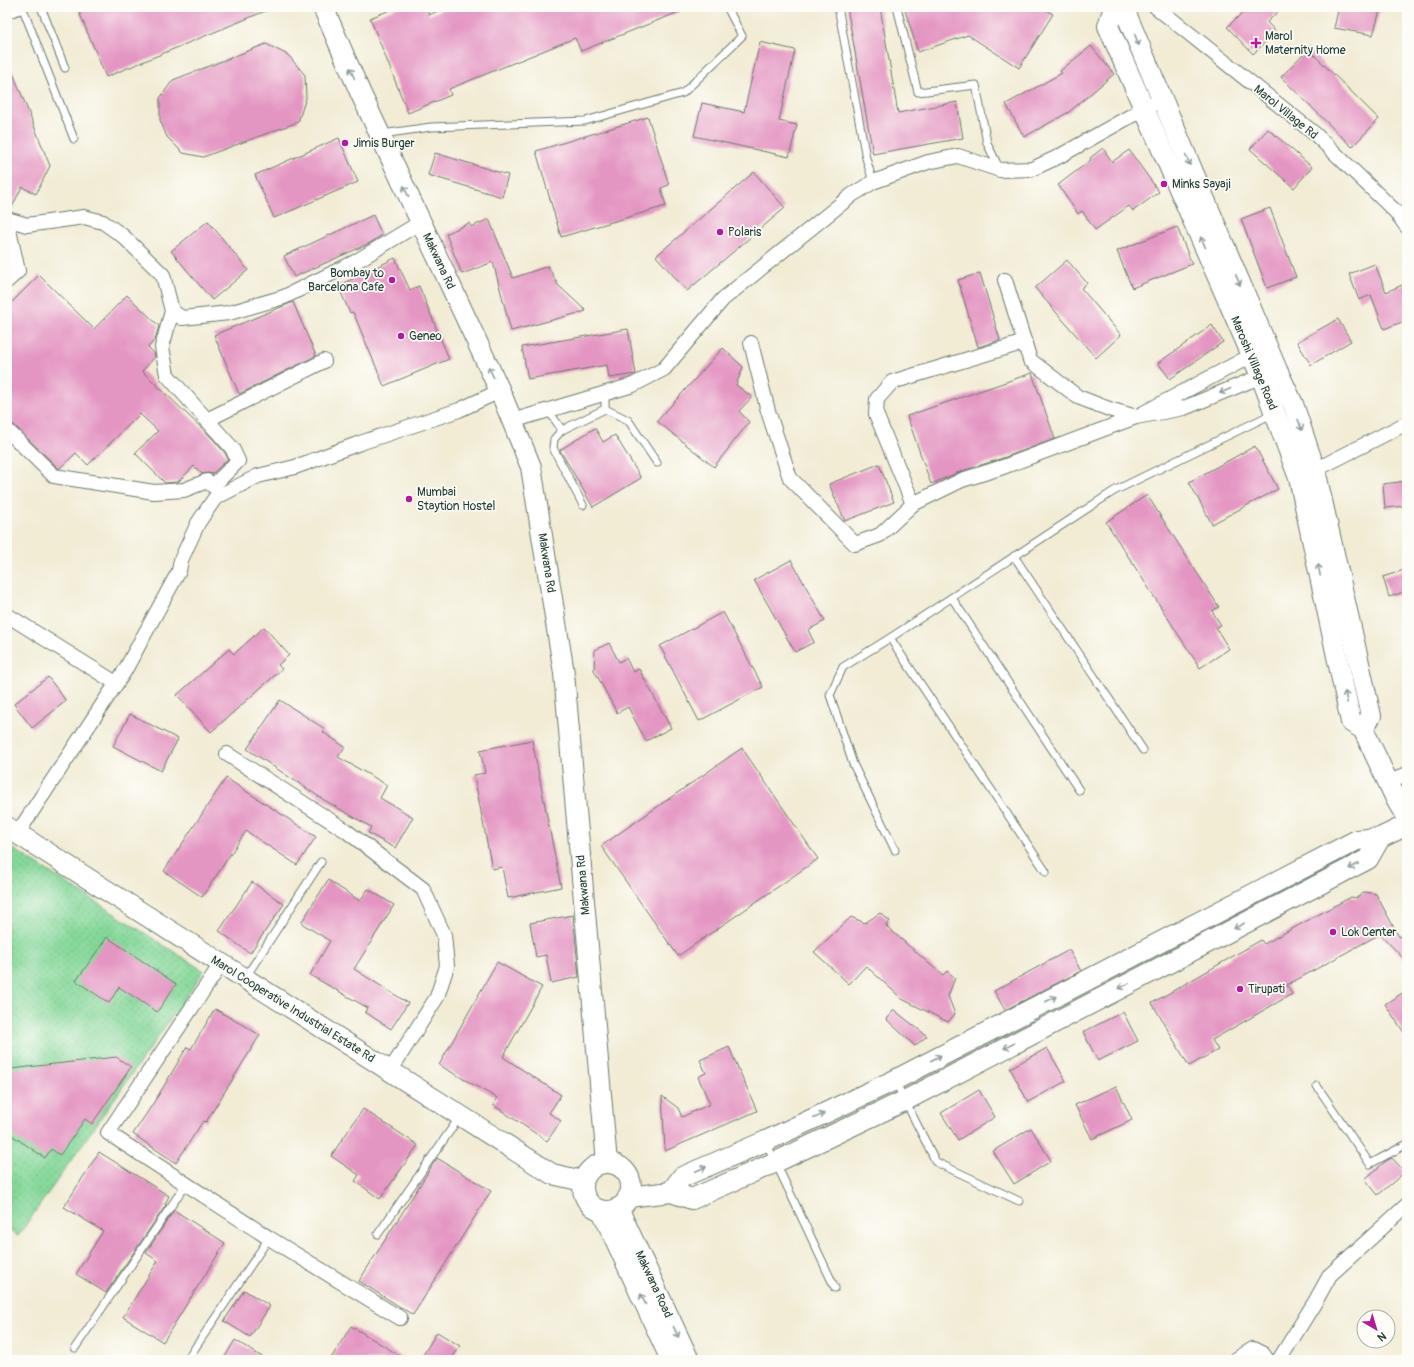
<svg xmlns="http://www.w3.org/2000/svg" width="1414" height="1367" font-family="Pangolin,sans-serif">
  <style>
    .park { fill: url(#park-dots); stroke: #528a67 }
    .building { fill: #e496c2 }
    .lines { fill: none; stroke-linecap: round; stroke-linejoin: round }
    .lane-casing { stroke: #697a6c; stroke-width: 9 }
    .street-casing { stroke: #697a6c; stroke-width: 16 }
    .secondary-casing { stroke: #697a6c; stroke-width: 22 }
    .lane { stroke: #fff; stroke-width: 7 }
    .street { stroke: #fff; stroke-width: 14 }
    .secondary { stroke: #fff; stroke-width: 20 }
    .oneway { stroke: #8f9e9a }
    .poi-dot { fill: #b5179e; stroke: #fdfcf7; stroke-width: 1.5 }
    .labels { text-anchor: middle; stroke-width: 3.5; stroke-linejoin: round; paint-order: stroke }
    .poi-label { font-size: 12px; fill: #1f3d34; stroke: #fdfcf7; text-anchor: start }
    .street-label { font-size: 12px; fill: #1f3d34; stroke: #fdfcf7 }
  </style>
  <defs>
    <pattern id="park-dots" width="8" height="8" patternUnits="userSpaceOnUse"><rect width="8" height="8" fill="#85d89a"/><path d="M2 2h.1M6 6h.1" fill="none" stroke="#72ba85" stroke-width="1.8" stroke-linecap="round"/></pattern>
  </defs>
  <rect width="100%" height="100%" fill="#fdfcf7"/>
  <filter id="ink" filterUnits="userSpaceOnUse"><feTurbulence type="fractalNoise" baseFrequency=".025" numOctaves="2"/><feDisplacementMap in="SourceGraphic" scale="8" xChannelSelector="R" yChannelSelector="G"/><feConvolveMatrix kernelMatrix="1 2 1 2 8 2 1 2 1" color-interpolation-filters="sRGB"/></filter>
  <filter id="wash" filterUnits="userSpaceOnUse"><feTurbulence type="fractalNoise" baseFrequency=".012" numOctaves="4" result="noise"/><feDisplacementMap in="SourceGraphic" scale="16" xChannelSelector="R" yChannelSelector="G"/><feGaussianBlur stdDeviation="0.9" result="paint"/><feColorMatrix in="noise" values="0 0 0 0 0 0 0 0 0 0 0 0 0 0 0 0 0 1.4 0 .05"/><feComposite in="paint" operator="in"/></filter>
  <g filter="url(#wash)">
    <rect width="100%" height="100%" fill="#f2ecd5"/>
    <path class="park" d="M7,845L204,971L18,1236L7,1228Z"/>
    <g id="blocks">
      <g class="building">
        <path d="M77,7H275L106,77Z"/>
        <path d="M398,7H426L429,15L447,7L689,8L581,51L575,38L449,89L451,95L408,113L370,18Z"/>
        <path d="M847,7H880L898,113L957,102L963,138L873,154Z"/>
        <path d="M904,7H1041L1053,14L1019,68L968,35L918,52Z"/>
        <path d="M1249,7H1283L1267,22L1276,32L1253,54L1227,27Z"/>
        <path d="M1339,7H1381L1373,35L1334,28Z"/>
        <path d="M760,42L795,50L779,121L797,125L789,157L694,136L702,103L744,112Z"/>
        <path d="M266,44L288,55L305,75L306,98L298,122L203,157L183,153L167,137L160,120V98L173,80Z"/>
        <path d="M1091,46L1114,74L1069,112L1024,137L1006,104L1062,73L1060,71Z"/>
        <path d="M1308,49L1379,119L1352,147L1281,77Z"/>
        <path d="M7,58L50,166L36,194L22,187L10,211H7Z"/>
        <path d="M648,117L669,185L661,188L666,206L561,237L536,151Z"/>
        <path d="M1268,129L1312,167L1294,188L1250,149Z"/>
        <path d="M339,138L358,182L274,218L255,175Z"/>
        <path d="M1103,148L1112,162L1129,150L1159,192L1133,211L1129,206L1095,230L1082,211L1078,214L1058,185L1091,160L1090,158Z"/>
        <path d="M435,153L508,175L502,197L428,175Z"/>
        <path d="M754,172L785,208L687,291L656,256Z"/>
        <path d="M1270,208L1296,277L1267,288L1241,219Z"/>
        <path d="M373,215L382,235L370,243L294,277L284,256Z"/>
        <path d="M489,219L513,278L548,266L558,285L586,311L511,331L493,262L462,274L446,234L469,223L471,227Z"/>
        <path d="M208,221L248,270L212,300L171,251Z"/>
        <path d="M1177,227L1192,264L1132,288L1117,251Z"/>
        <path d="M395,258L410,290L419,286L449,359L384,386L353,312L350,313L338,286Z"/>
        <path d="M1067,260L1087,283L1081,288L1121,335L1096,358L1035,288Z"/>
        <path d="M1375,264L1386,292L1407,283V320L1384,329L1371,295L1359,300L1349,274Z"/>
        <path d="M980,273L1000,340L978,347L958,280Z"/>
        <path d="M39,275L94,329L127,295L159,326L155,340L148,347L154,353L155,357L142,371L212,438L225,453L228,459L212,474L208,473L202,474L194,466L178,482L165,483L135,453L158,431L140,414L88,465L76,453L60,468H58L13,424L7,422V307Z"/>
        <path d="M293,302L316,356L239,394L214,335Z"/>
        <path d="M1338,319L1351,341L1311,365L1297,342Z"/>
        <path d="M1212,325L1223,342L1170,379L1158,363Z"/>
        <path d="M628,329L636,374L609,378L607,365L528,379L522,347Z"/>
        <path d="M723,348L743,367L736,385L752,397L739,411L749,422L714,467L657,421Z"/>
        <path d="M1032,373L1055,439L1000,459L959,472L931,484L907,416Z"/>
        <path d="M595,428L603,442L615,435L641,478L593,507L560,450Z"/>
        <path d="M1255,446L1278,489L1212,524L1189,482Z"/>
        <path d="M879,464L894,502L845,521L829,484Z"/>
        <path d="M1407,481V506L1385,508L1383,484Z"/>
        <path d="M1147,495L1219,607L1212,611L1221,625L1216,628L1229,649L1200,668L1106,522Z"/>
        <path d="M791,560L825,621L808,630L814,642L795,652L754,580Z"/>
        <path d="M1407,569V591L1389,597L1383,577Z"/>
        <path d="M723,612L763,687L699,721L660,646Z"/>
        <path d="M264,627L289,655L278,665L282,669L211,732L177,695L229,649L234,654Z"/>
        <path d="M609,643L619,662L626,658L633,672L639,669L671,728L646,741L628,707L617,713L594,670L595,650Z"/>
        <path d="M48,677L66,701L32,728L14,704Z"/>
        <path d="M280,700L325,729L323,732L345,747L338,757L387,785L380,798L413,817L395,848L368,833L371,827L324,800L247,749Z"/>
        <path d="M130,714L178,739L161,771L113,746Z"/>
        <path d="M532,740L561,887L508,898L502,867L492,869L474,775L485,773L480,750Z"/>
        <path d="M742,748L818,859L678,956L601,846Z"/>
        <path d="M226,778L316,837L297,865L246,831L202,897L164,871Z"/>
        <path d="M328,880L360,901L368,889L394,905L354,969L408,1003L391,1029L365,1012L368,1008L310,975L330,941L301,923Z"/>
        <path d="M252,882L284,904L250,953L219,931Z"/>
        <path d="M1365,892L1376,894L1399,937L1407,930V962L1380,934L1287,985L1292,994L1212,1040L1218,1050L1189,1066L1152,1003L1261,940L1264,944L1351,897L1356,898Z"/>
        <path d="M880,913L890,921L886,926L933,967L943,975L947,971L955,978L948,996L955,1014L948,1022L902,999L866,966L849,984L814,952L851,917L865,923Z"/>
        <path d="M573,915L579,977L551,983L546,955L536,957L530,923Z"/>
        <path d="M107,937L176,984L157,1012L119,987L109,1003L76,981Z"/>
        <path d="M1069,950L1081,971L1005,1010L994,991Z"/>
        <path d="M497,962L542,987L503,1057L561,1095L549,1113L561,1121L547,1141L493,1105L497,1098L439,1065Z"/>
        <path d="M1407,990V1037L1385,1004Z"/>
        <path d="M215,1009L260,1035L206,1122L203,1121L176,1163L133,1134L158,1096L187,1047L191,1049Z"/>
        <path d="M894,1010L927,1036L915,1046L886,1019Z"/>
        <path d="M1123,1012L1138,1041L1098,1061L1083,1032Z"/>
        <path d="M729,1047L757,1111L665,1151L662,1096L678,1108L682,1117L710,1104L698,1077L706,1073L700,1060Z"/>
        <path d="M1047,1048L1066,1081L1028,1102L1010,1068Z"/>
        <path d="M116,1057L131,1067L92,1124L85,1119L60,1155L51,1149L45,1158L7,1132V1075L11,1069Z"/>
        <path d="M1116,1086L1132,1120L1092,1139L1075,1105Z"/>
        <path d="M979,1090L995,1117L958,1140L941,1113Z"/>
        <path d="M363,1109L418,1145L380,1199L355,1181L359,1175L331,1156Z"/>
        <path d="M1031,1128L1051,1161L1014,1184L993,1151Z"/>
        <path d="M99,1152L169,1196L165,1204L166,1205L106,1293L76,1274L103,1231L64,1207Z"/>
        <path d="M437,1158L491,1191L413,1315L359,1281Z"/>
        <path d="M1392,1158L1405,1172L1378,1195L1365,1179L1386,1161Z"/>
        <path d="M174,1210L225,1243L163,1342L123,1317L158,1261L146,1253Z"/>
        <path d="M244,1290L270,1306L250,1337L224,1321Z"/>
        <path d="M351,1326L407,1360H330Z"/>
        <path d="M437,1332L460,1346L451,1360H420Z"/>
        <path d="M235,1340L267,1360H223Z"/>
      </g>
    </g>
  </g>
  <g filter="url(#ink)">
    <use href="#blocks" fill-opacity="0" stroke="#697a6c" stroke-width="1"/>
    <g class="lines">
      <defs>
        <g id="lane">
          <path d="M41,7L65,68"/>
          <path d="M838,7L866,158L873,182"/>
          <path d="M897,7L918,92L976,85L987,143L1000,170"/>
          <path d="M7,15L23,9L74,139"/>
          <path d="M382,134L431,127L585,121L683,93L742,36L727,7"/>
          <path d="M605,409L628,420L657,463"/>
          <path d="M548,410L562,430L605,409V394"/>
          <path d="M562,430L554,439L553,448L583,505"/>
          <path d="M1014,556L1143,750"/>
          <path d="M952,598L1079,790"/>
          <path d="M890,638L1046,872"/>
          <path d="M895,850L853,764L830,695L843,667L890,638L1114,491L1274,413"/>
          <path d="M245,978L321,862"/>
          <path d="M895,1081L936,1162L1019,1201"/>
          <path d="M1317,1086L1370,1164L1407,1144"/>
          <path d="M766,1142L835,1288"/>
          <path d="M378,1234L459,1118"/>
          <path d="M75,1348L186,1184"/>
          <path d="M187,1360L269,1238"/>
        </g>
        <g id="street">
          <path d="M1156,7L1315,134L1396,212L1407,227"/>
          <path d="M7,219L27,225L84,217L103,222L123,236L163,275L172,311L162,347L167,375L232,448L238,461L213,486L207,481L184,490L154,492L54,476L7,430"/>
          <path d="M7,221L18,271L7,281"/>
          <path d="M1005,280L1030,360L1078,397L1109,409L1136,417L1184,408L1269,373"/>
          <path d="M172,311L182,318L229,313L284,297L355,262L421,222"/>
          <path d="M751,343L768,411L790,478L855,544L880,535L913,504L962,480L1003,467L1136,417L1260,351"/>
          <path d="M207,420L324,361"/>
          <path d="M512,421L633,385L664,369L723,299L852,195L873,182L928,162L958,156L1000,170L1032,169L1058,157L1152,104"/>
          <path d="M1315,470L1407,423"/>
          <path d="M913,504L876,414L877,399L892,382L1025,342"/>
          <path d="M7,615L116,683"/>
          <path d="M227,754L345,830L423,889L444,935L447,966L437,997L390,1071"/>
          <path d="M1389,783L1407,774"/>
          <path d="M17,834L124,672L179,571L181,560L198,523L215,498L258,476L295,467L360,443L459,410L500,391"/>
          <path d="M221,964L108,1133L269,1238L400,1318"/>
          <path d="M1235,1360L1253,1349L1263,1354L1267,1360"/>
          <path d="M1279,1360L1315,1302L1330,1275L1407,1205"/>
        </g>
        <g id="secondary">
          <path d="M323,7L360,92L500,391L531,467L564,673L607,1163"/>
          <path d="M1114,7L1108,26L1261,376L1299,478L1351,722L1363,729L1397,801L1407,818"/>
          <path d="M1118,7L1127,16L1277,370L1293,404L1315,470L1371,716L1363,729"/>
          <path d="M7,827L552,1174L583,1181"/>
          <circle cx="607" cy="1187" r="24"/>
          <path d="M671,1192L682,1177L766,1141L895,1080L1357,840L1380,838L1407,825"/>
          <path d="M628,1197L671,1192L692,1199L776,1162L906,1100L1368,859L1380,838"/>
          <path d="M618,1208L689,1360"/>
          <path d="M602,1211L671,1360"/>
        </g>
      </defs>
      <use href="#lane" class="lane-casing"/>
      <use href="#street" class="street-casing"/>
      <use href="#secondary" class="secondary-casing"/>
      <use href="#lane" class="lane"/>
      <use href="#street" class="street"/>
      <use href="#secondary" class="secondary"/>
    </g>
    <defs><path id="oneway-shaft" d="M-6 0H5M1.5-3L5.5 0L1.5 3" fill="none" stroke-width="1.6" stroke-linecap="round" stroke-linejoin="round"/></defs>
    <g class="oneway">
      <use href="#oneway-shaft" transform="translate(1137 40) rotate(68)"/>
      <use href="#oneway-shaft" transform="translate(352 73) rotate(-114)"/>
      <use href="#oneway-shaft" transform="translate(1188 160) rotate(67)"/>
      <use href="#oneway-shaft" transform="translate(406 191) rotate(-115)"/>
      <use href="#oneway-shaft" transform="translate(1203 242) rotate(-114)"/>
      <use href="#oneway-shaft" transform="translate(1238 280) rotate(67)"/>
      <use href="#oneway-shaft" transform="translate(491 372) rotate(-115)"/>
      <use href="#oneway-shaft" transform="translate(1225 391) rotate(157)"/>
      <use href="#oneway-shaft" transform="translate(1300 425) rotate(71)"/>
      <use href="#oneway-shaft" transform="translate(1319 570) rotate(-102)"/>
      <use href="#oneway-shaft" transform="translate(1346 697) rotate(-102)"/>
      <use href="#oneway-shaft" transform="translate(1354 866) rotate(152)"/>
      <use href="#oneway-shaft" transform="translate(1239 926) rotate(152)"/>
      <use href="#oneway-shaft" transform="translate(1124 986) rotate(152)"/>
      <use href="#oneway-shaft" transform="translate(1051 999) rotate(-27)"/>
      <use href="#oneway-shaft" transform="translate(1009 1046) rotate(152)"/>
      <use href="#oneway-shaft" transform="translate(936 1058) rotate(-27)"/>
      <use href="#oneway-shaft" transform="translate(819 1116) rotate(-25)"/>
      <use href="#oneway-shaft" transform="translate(701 1169) rotate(-23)"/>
      <use href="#oneway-shaft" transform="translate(643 1299) rotate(-115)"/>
      <use href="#oneway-shaft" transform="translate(676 1332) rotate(65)"/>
    </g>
  </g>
  <g class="poi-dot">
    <path d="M1254 37h4v4h4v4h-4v4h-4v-4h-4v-4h4z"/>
    <circle cx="345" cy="143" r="4"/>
    <circle cx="1164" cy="184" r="4"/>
    <circle cx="720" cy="232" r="4"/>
    <circle cx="392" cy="280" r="4"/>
    <circle cx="401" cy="336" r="4"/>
    <circle cx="409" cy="499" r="4"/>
    <circle cx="1333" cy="932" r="4"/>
    <circle cx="1240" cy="989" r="4"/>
  </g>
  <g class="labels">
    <g class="poi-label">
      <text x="1265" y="40">Marol<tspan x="1265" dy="14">Maternity Home</tspan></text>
      <text x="353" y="147">Jimis Burger</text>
      <text x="1172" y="188">Minks Sayaji</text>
      <text x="728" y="236">Polaris</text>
      <text x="384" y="277" text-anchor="end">Bombay to<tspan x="384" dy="14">Barcelona Cafe</tspan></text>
      <text x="409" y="340">Geneo</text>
      <text x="417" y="496">Mumbai<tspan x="417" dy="14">Staytion Hostel</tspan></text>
      <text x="1341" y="936">Lok Center</text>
      <text x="1248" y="993">Tirupati</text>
    </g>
    <g class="street-label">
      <text transform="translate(1286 112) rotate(39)" y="4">Marol Village Rd</text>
      <text transform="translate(439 261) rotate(65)" y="4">Makwana Rd</text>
      <text transform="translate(1254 363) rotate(67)" y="4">Maroshi Village Road</text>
      <text transform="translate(547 563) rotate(81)" y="4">Makwana Rd</text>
      <text transform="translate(583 885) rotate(-95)" y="4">Makwana Rd</text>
      <text transform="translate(293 1009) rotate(32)" y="4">Marol Cooperative Industrial Estate Rd</text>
      <text transform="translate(654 1284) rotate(65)" y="4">Makwana Road</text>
    </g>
  </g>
  <rect width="1414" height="1367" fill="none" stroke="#fdfcf7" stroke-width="24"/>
  <g transform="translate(1376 1329) rotate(142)"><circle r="19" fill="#fdfcf7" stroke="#a4b0a9"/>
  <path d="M0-3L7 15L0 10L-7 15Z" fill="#b5179e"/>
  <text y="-6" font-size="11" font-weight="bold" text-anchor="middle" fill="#1f3d34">N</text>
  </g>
</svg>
